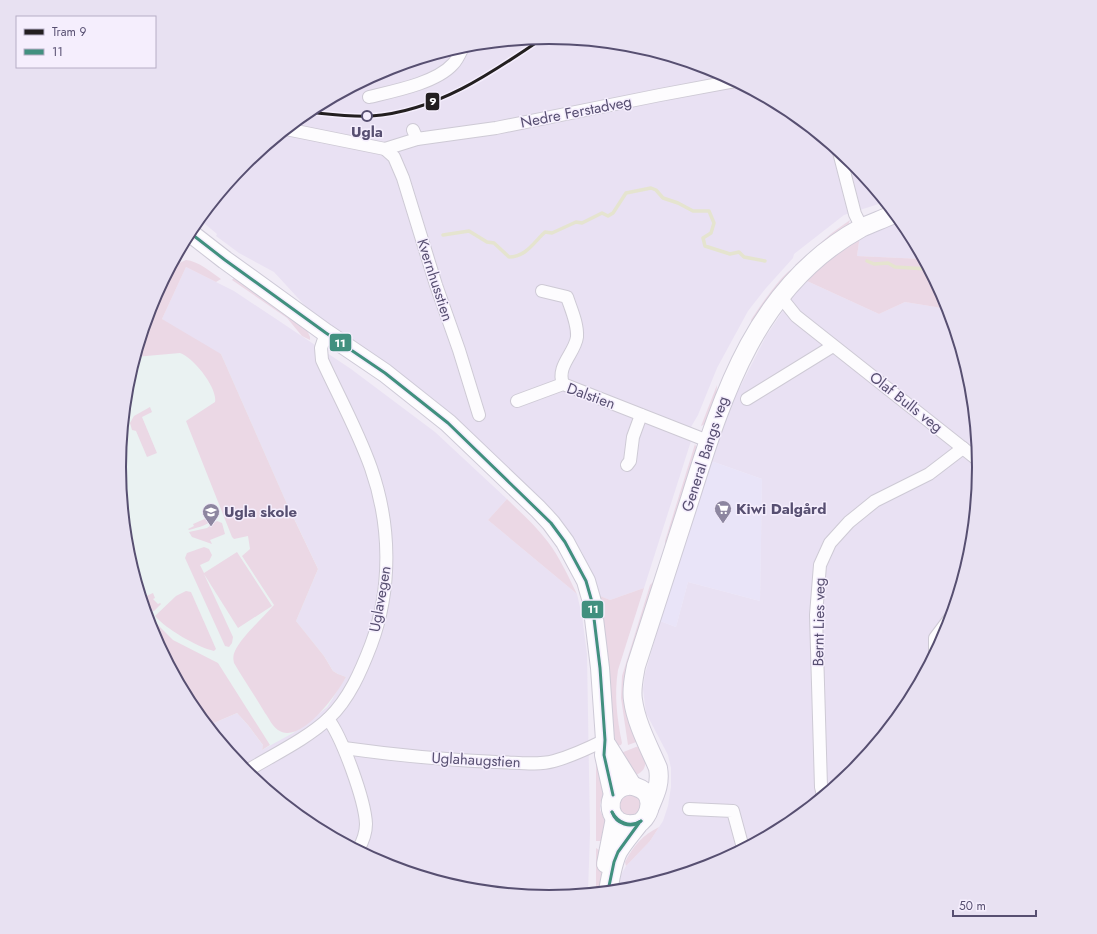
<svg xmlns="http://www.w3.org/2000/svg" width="1097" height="934" font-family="Jost,sans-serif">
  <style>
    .residential { fill: #e9e1f3 }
    .commercial { fill: #e9e4f8 }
    .education { fill: #eaf2f2 }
    .green { fill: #ebd8e5 }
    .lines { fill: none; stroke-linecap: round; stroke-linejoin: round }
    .stream { stroke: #e5e4cf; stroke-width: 3.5 }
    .street-casing { stroke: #cecad5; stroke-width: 14 }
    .secondary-casing { stroke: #cecad7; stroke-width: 20 }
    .street { stroke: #fdfcfe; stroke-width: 12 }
    .secondary { stroke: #fdfcfe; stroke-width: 18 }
    .bus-1-casing { stroke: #f5eefd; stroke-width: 6 }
    .bus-1 { stroke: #41907f; stroke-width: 3 }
    .tram-1-casing { stroke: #f5eefd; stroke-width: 6 }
    .tram-1 { stroke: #231f20; stroke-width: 3 }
    .stop-dot { fill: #f5eefd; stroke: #574f71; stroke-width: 2 }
    .labels { text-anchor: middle; stroke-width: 3; stroke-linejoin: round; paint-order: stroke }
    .street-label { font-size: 15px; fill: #574f71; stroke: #f5eefd }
    .stop-label { font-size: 15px; font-weight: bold; fill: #574f71; stroke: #f5eefd }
    .poi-label { font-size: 15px; font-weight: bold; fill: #574f71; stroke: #f5eefd; text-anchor: start }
    .rim { fill: none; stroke: #574f71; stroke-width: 2 }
    .line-badge { stroke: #f5eefd; stroke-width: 1.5 }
    .badge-label { font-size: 11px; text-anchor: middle; font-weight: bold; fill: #fff }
  </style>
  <rect width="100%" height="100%" fill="#f1ecf6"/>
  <g class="residential">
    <path d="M549,37L633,45L713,70L788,110L853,163L885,202L844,215L794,254L793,258L766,288L748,311L717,368L698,415L691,427V441L644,588L610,600L600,596L582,552L561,520L550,508L472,433L434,399L308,309L274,272L239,253L216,236L217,234L199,219L245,163L310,109L384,70L465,45Z"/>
    <path d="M898,218L906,228L923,259L857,256L860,235Z"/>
    <path d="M186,267L234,291L351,369L435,432L507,499L488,520L577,594L582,616L587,654L590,832L588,893L548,897L464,889L384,864L309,824L244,771L207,726L237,713L248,725L263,745V749L305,725L327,707L333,698L338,674L333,671L324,656L295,621L318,569L287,504L162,319Z"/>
    <path d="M807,281L879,314L905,302L948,309L970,383L978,467L970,551L946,632L906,706L852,771L787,825L713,864L632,889L617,890V882L626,866L650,841L663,821L668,806L671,787V768L668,755L646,713L643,689L645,674L660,621L676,627L688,582L760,601L762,479L711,461L733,401L766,336L795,293Z"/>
  </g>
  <path class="commercial" d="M711,461L762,479L760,601L688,582L676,627L660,621Z"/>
  <path class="education" d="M144,326L221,354L287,504L318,569L296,621L324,656L333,671L338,674L346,677L327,707L318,714L305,725L293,733L262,750L263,745L248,725L237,713L207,726L191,706L151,631L127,551L119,467L127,383Z"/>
  <g class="green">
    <path d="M850,220L848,226L798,268L795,265L832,233Z"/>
    <path d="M860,235L857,256L923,259L946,303L948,309L905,302L879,314L807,281L811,273Z"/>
    <path d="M186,260C198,261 211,272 221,279L216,282L186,267L162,319L221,354L287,504L318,569L296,621L324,656L333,671L338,674L346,677C337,694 300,746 278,730C272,726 269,718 265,713C255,696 244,680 234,663C233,659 233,655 235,651C242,636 263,618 274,605L242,556L250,549L248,536L234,539L232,537L186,421L215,402C218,388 193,357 180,353L135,357C143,329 155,271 186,260Z"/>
    <path d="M792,269L794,270L752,322L751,320C758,309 781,275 792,269Z"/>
    <path d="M236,275L306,328L310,337V340L302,336L287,318L232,280Z"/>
    <path d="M717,385L716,399L707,423L701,426Z"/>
    <path d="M150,407L152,412L142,417L157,453L147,457L136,431L132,430L130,423L134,416Z"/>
    <path d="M695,444L697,449L665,547V541Z"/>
    <path d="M507,499C521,513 536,526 548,542C560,558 568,576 577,594L488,520Z"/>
    <path d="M216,514L217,516C210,525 199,527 189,530L188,529L194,526L193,524Z"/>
    <path d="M217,521L222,523L225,534L210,540L212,544L192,537L189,532L207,528Z"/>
    <path d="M204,547L209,549L212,555L209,561L200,565L204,573L237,552L272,606L238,628L204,574L233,637L232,643L229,647L225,646L185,558L187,553Z"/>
    <path d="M654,581L640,632L639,741L628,745L621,698L622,676L650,585Z"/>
    <path d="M140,588L144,597L153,593L155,598L153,599L158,604L160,603L161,604L154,611H151L141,597L138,589Z"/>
    <path d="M644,588L618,670C614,695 617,718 622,743L621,745L617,746L609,717L599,601L600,596L610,600Z"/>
    <path d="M186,591L191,592L216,649L214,651C197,647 166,629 155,616L176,596Z"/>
    <path d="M146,613L173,640L218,663L270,745L262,750L263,745L248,725L237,713L207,726L191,706L151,631Z"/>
    <path d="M641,746C645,758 650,769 636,775L621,753L636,747Z"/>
    <path d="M596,760L604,791L600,804V810L606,823L602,841H596Z"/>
    <circle cx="630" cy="805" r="11"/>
    <path d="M659,827L650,841L626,866L625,862C633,846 643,835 659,827Z"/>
    <path d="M596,848L602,852L601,892H596Z"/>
  </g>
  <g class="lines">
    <g class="stream">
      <path d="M443,235L469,231L487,242L494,243L509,257C526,257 534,242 545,232L552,233L576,222L582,223L602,213L608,216L613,213L626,193L651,188L656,190L663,198L678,203L693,211H709L714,223L711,233L703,238L705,246L730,254L739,252L744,257L765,261"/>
      <path d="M867,261L874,264L888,263L895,267L928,269"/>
    </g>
    <defs>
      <g id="street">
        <path d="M369,97C394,91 436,83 453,64C458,59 461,51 464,45"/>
        <path d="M286,129L385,149L417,139"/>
        <path d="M413,130L417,139L496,128L660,95L735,81"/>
        <path d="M385,149L394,157L403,178L436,285L459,350L479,415"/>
        <path d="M839,152L855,214L862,228"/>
        <path d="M542,291L567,297C571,309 578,324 577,337C575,353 556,366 563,384"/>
        <path d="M780,296L796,316L978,460"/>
        <path d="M747,399L833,346"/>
        <path d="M517,401L563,384L708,441"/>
        <path d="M627,465L630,461L633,437L641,415"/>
        <path d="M935,651V638L950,618"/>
        <path d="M328,719C342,737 365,800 366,824C366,832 362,843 358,850"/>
        <path d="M344,748C394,755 445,760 496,762C515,762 536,766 554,761C572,756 589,748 605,740"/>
        <path d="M245,772C271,756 307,739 329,718C349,699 361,671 371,645C392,588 391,525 371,468C358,431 338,395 322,360L321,348L326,333"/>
        <path d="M823,795L821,787L816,615L820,565L830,543L849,522L875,501L929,474L963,448"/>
        <path d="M689,809L733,811L743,848"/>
      </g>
      <g id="secondary">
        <path d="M189,232L225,260L326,333L385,373L448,423L538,509L551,523L565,542L586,581L592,602L600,668L605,740L604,755L613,795"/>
        <path d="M607,745L632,785"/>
        <path d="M649,809C655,795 661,784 658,768C649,747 636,723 633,700C631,689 634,677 636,666C654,610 672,554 690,499C723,393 757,285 861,228C872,223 883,219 894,214"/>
        <path d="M606,864L615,818"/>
        <path d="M608,891C610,880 613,862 618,852C623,843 631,834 638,825C640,822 644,820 646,816C651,809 651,797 644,791C638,787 633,785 627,786C602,790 605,832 639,823"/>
      </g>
    </defs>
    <use href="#street" class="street-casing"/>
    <use href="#secondary" class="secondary-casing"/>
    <use href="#street" class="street"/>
    <use href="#secondary" class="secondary"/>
    <defs>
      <g id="bus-1">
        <path d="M189,232L225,260L326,333L385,373L448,423L551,523L565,542L586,581L592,602L600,668L605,740L604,755L613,795"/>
        <path d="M612,812C618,823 630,828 641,821"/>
        <path d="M612,812C616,824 631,829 641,821"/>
        <path d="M608,891L614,862L618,852L639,823"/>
      </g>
    </defs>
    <use href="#bus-1" class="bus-1-casing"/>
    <use href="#bus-1" class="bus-1"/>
    <defs>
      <path id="tram-1" d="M307,112C328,114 349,117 371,116C435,112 492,73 543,38"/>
    </defs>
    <use href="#tram-1" class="tram-1-casing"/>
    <use href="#tram-1" class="tram-1"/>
  </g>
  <defs>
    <symbol id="supermarket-pin" viewBox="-11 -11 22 30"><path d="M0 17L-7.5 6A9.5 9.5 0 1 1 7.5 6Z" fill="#8d86a0" stroke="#f5eefd"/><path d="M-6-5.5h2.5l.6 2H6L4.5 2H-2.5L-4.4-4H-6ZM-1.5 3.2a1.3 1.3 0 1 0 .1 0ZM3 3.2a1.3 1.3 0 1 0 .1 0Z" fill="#fff"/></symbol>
    <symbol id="school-pin" viewBox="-11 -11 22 30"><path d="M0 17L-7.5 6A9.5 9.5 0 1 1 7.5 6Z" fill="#8d86a0" stroke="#f5eefd"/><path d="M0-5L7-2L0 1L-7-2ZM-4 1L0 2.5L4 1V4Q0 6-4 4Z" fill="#fff"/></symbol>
  </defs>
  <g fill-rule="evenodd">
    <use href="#supermarket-pin" x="713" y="499" width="20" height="27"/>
    <use href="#school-pin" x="201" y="502" width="20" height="27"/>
  </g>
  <circle class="stop-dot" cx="367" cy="116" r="5"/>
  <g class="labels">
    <g class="street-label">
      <text transform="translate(576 112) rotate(-11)" y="5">Nedre Ferstadveg</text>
      <text transform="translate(435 280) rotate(72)" y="5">Kvernhusstien</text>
      <text transform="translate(591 396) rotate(20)" y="5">Dalstien</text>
      <text transform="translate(906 402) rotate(38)" y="5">Olaf Bulls veg</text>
      <text transform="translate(705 454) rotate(-72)" y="5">General Bangs veg</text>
      <text transform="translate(380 599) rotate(-80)" y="5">Uglavegen</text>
      <text transform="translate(819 622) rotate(-89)" y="5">Bernt Lies veg</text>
      <text transform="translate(476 760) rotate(3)" y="5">Uglahaugstien</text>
    </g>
    <g class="stop-label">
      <text x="367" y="137">Ugla</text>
    </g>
    <g class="poi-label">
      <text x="736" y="514">Kiwi Dalgård</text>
      <text x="224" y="517">Ugla skole</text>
    </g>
  </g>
  <path d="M0 0H1097V934H0ZM126 467a423 423 0 1 1 846 0a423 423 0 1 1-846 0Z" fill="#e8e1f2" fill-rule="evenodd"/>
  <path class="rim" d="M126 467a423 423 0 1 1 846 0a423 423 0 1 1-846 0Z"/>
  <g class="line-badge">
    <rect x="425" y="92" width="15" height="19" rx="4" fill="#231f20"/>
    <rect x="329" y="333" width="23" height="19" rx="4" fill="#41907f"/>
    <rect x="581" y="600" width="23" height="19" rx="4" fill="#41907f"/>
  </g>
  <g class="badge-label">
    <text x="433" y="105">9</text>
    <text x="340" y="347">11</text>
    <text x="593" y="613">11</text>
  </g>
  <rect x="16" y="16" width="140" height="52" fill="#f5eefd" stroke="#b6aec5"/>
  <rect x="24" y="29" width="20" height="6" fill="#231f20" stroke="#b6aec5"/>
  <text x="52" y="36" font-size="12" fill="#574f71">Tram 9</text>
  <rect x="24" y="49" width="20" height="6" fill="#41907f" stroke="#b6aec5"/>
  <text x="52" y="56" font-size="12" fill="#574f71">11</text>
  <path d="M953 910v6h83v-6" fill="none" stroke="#574f71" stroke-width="2"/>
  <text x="959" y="910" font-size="12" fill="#574f71" stroke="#f5eefd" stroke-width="3" paint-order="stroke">50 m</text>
</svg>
